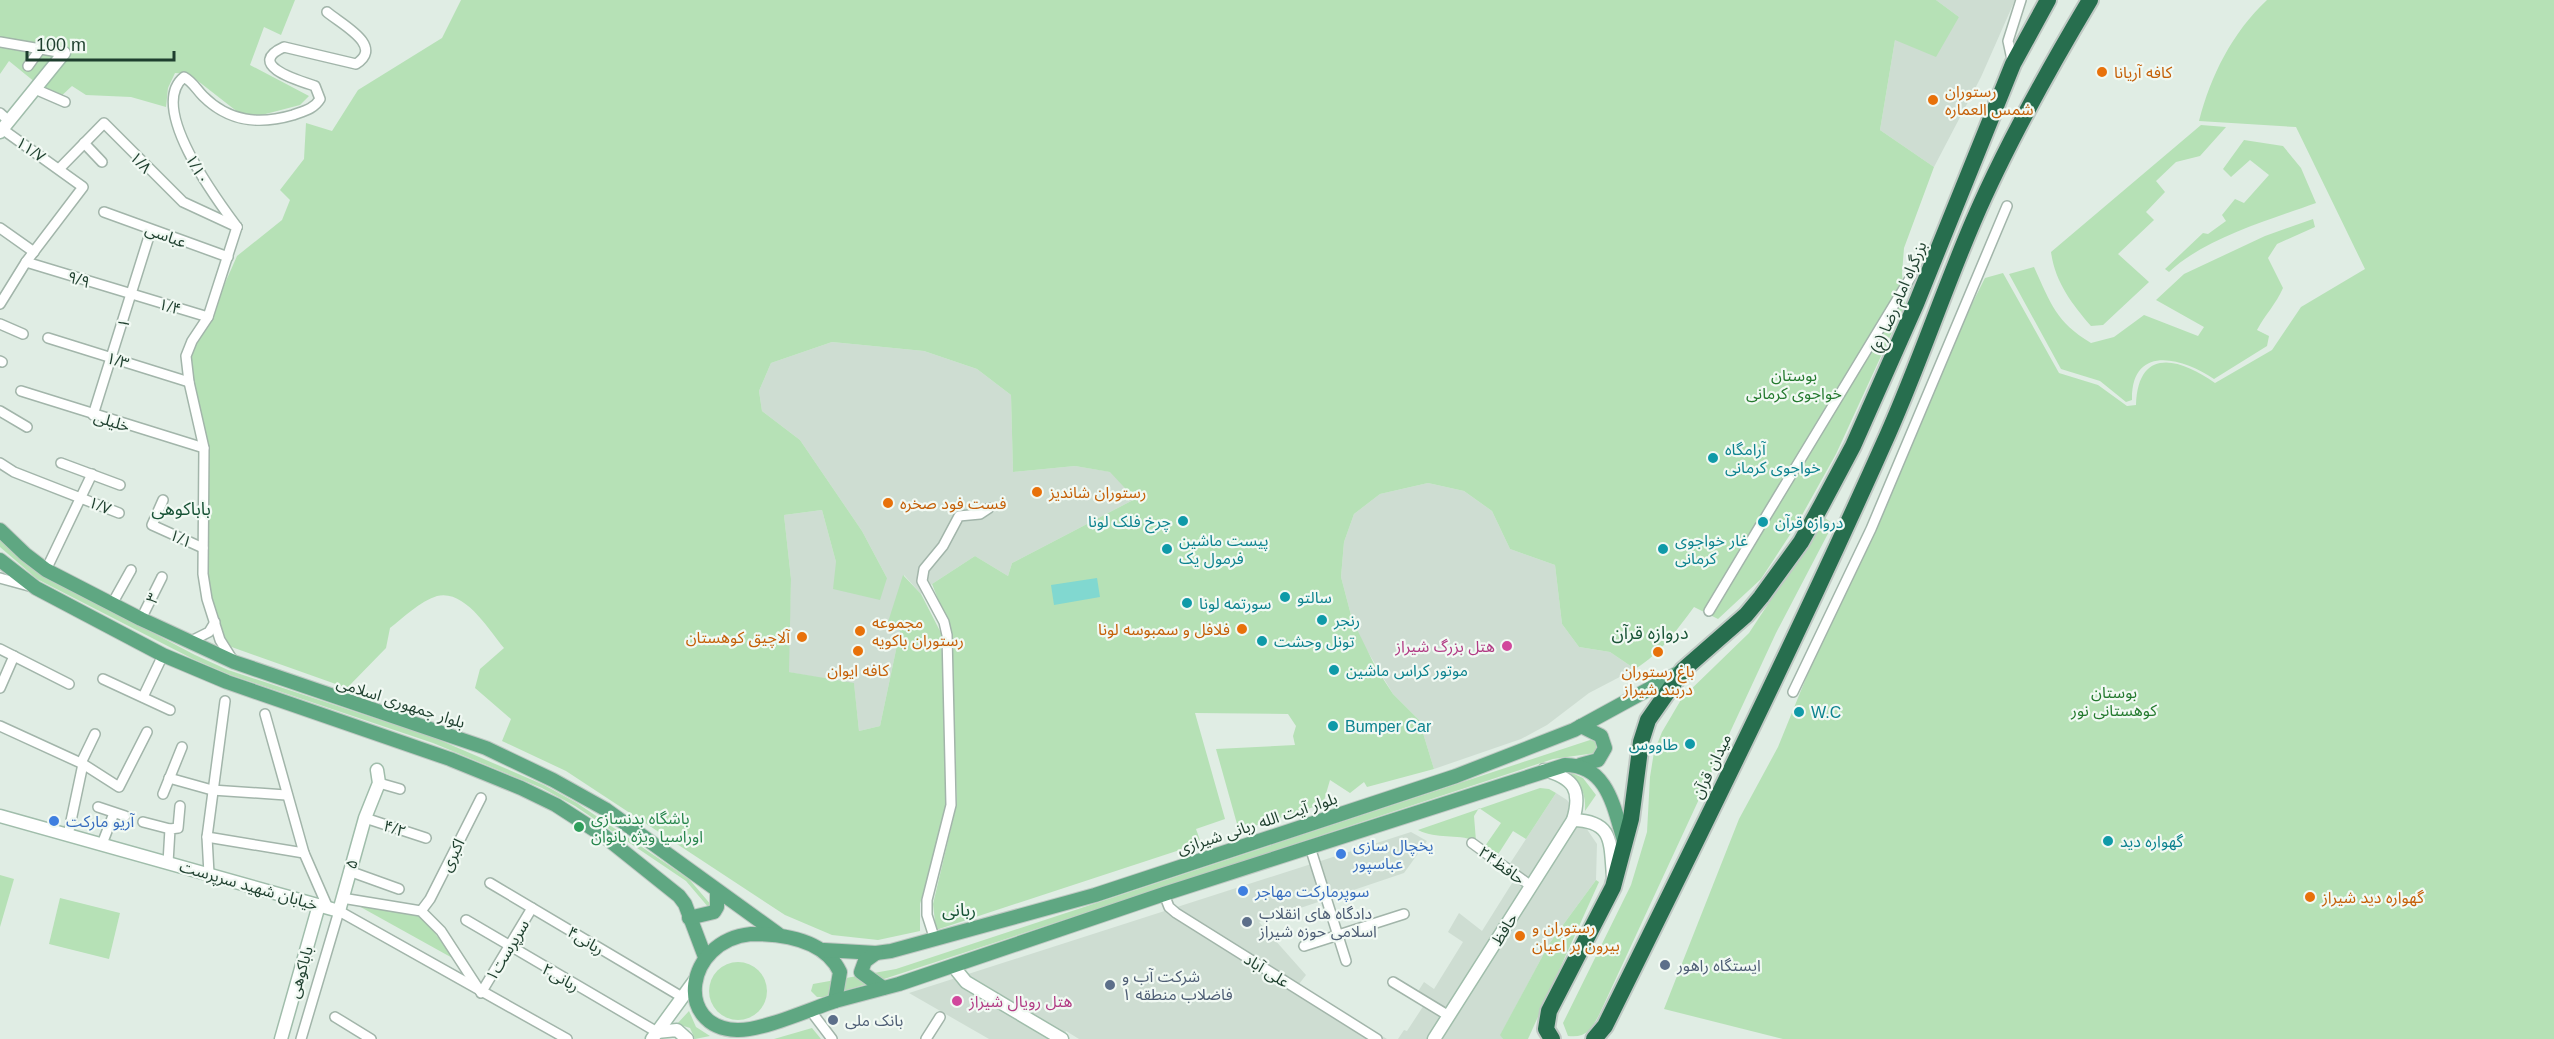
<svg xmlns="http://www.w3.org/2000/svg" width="2554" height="1039" font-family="Helvetica,'Noto Sans Arabic',sans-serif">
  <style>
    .built { fill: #ceddd2 }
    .green { fill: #b6e1b6 }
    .water { fill: #81d8d0 }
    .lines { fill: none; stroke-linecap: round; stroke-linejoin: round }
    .street-casing { stroke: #a2b5aa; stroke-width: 12 }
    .secondary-casing { stroke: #a0bdab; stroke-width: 15 }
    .primary-casing { stroke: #c0c9c4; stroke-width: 16 }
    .highway-casing { stroke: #c0c9c4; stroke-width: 20 }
    .street { stroke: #fff; stroke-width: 9 }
    .secondary { stroke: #fff; stroke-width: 12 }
    .primary { stroke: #5fa782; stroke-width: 14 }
    .highway { stroke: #276e4e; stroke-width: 16 }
    .food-dot { fill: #e8710a; stroke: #f1f9f3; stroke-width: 2 }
    .culture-dot { fill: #0f9aa8; stroke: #f1f9f3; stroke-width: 2 }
    .hotel-dot { fill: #d1479c; stroke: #f1f9f3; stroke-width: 2 }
    .shop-dot { fill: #3f7fe0; stroke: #f1f9f3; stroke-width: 2 }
    .leisure-dot { fill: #2e9e5b; stroke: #f1f9f3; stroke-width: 2 }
    .service-dot { fill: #5c6f8a; stroke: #f1f9f3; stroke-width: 2 }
    .labels { text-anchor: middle; stroke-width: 4.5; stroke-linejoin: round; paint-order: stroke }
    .food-label { font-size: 16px; fill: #c56008; stroke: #f1f9f3; text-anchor: start }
    .street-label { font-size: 16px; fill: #1e3f2e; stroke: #f1f9f3 }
    .park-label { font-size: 16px; fill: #247a2f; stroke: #f1f9f3 }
    .culture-label { font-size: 16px; fill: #0d838f; stroke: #f1f9f3; text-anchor: start }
    .hotel-label { font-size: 16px; fill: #b23c85; stroke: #f1f9f3; text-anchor: end }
    .leisure-label { font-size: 16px; fill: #27864d; stroke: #f1f9f3; text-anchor: start }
    .shop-label { font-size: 16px; fill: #366cbe; stroke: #f1f9f3; text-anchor: start }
    .service-label { font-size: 16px; fill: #4e5e75; stroke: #f1f9f3; text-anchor: start }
    .neighbourhood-label { font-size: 18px; fill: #185336; stroke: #f1f9f3 }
  </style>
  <rect width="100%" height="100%" fill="#e0ede4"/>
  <g class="built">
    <path d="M1936,0H2015L1981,77L1934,167L1880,130L1895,40L1959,17Z"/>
    <path d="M832,342L924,351L977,369L1011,395L1013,472L1075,466L1111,472L1135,499L1012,563L1008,576L975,556L932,584L921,594L904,575L900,631L880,726L859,731L854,684L788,672L791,579L784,515L822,510L836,562L887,578L862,531L800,440L762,411L759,391L771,363Z"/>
    <path d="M1428,483L1464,491L1492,511L1510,549L1555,565L1562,624L1579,647L1610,652L1635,669L1589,693L1547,725L1521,739L1434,769L1419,720L1393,694L1365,647L1352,619L1341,577L1344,542L1354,514L1380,494Z"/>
    <path d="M1556,793L1567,800L1597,844L1596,880L1549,944L1501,1034L1503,1039H1398L1404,1030L1407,1031L1424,1005L1417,993L1424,982L1434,989L1463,942L1448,932L1459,913L1482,931L1514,880L1509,865Z"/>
    <path d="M1411,832L1427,841L1404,873L1259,922L1306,975L1299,984L1387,1039H1079L1066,1031L1061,1039H989L909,993Z"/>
  </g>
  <g class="green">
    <path d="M0,0H295L281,35L264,27L250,65L309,96L300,105L254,117L239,113L189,74L175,73L168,88L166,107L131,97L86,95L72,86L57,100L9,61L0,74Z"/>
    <path d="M461,0H1936L1959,17L1936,57L1895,40L1880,130L1934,167L1904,248L1902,274L1905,304L1836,454L1797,524L1761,579L1718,619L1694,607C1676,631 1661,653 1635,669L1610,652L1579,647L1562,624L1555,565L1510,549L1492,511L1464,491L1428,483L1380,494L1354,514L1344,542L1341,577L1352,619L1376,668L1393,694L1419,720L1434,769L1367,787L1364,782L1350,793L1330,780L1323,804L1239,831L1216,749L1295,745L1293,736L1296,726L1288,714L1195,713L1225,819L1196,829L1201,843L936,930L933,904L957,803L951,632L932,584L975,556L1008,576L1012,563L1135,499L1110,472L1075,466L1013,472L1011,395L977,369L924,351L832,342L771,363L759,391L762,411L800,440L862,531L887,578L880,600L833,589L836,562L822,510L784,515L791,579L789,672L854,683L859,731L880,726L900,631L888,622L903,575L921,594L941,633L947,790L945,819L920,904V931L878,940L832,935L785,915L566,771L502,741L511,719L475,688L480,669L504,648C489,630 465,589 437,596C420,601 403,618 390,628L386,648L347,688L226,645L202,570L203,526L209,470L185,371L193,344L207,324L237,256L282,220L290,200L280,190L304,159L306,123L332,131L358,90L442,38Z"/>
    <path d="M2267,0H2554V1039H1783L1664,1009L1739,819L1778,747L1900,447L1985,278L2003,273L2059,373L2098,385L2127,406L2136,405C2138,346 2180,358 2215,383L2272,350L2301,307L2365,269L2296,127L2199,121C2211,75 2232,33 2267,0Z"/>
    <path d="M2201,125L2226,127L2200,156L2176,162L2156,181L2165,192L2146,212L2154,220L2118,254L2149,282L2103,325L2091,326C2072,304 2055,282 2051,252Z"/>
    <path d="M2244,140L2283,146L2301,168L2316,203C2269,220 2205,238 2169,272L2165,269L2203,233L2208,234L2226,221L2222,215L2235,199L2244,203L2269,175L2250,160L2231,177L2223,169Z"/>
    <path d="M2313,219L2315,227L2277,244L2268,258L2283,288C2276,304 2265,315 2257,330L2269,336L2267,346L2214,379C2182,357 2131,344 2132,400L2126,402L2100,381L2061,369L2009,274L2034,267C2051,304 2056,322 2091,343L2114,337L2144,315L2198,336L2204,327L2156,300L2184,274L2265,236Z"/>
    <path d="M1825,518L1833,524L1776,633L1599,1015C1591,1030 1586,1038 1568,1036L1563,1023L1631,885L1647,832L1650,777L1654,752L1662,732L1682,698L1749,633Z"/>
    <path d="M0,539L68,588L195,655L228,670L435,738L544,785L577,803L689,879L712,906L709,908L686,881L575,806L542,788L433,743L228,674L193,659L37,579L0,547Z"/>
    <path d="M1590,740L1598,742L1595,753L1553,759L884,979L823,997H817L811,991L813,984L896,969Z"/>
    <path d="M1570,772L1583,778L1596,795L1585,811C1586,794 1581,785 1570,772Z"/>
    <path d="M1540,788L1549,789L1556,793L1526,839L1513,831L1497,856L1485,846L1501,823L1479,808L1474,816L1476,841C1455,833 1438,840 1418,830Z"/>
    <path d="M0,875L14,879L0,927Z"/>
    <path d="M1596,880L1599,882L1528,1039H1503L1500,1035L1549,944Z"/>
    <path d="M60,898L120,913L109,959L49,944Z"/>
    <path d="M357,905L419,913L456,960Z"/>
    <circle cx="738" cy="991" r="29"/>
    <path d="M689,1011L696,1027L710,1036L695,1039L690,1028L677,1024Z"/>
    <path d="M812,1028L821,1039H774Z"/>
  </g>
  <path class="water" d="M1097,578L1100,597L1054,605L1051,585Z"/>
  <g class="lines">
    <defs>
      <g id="street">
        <path d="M0,42L64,53"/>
        <path d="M2013,64L2008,41L2021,0"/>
        <path d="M28,66L41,48"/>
        <path d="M35,89L65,102"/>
        <path d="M0,113L9,121"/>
        <path d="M84,143L102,162"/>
        <path d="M60,168L104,123L183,202L237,227"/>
        <path d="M104,212L228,257"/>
        <path d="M237,227C217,200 147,107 184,77C193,82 196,89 203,96C229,122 259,125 293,115C304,111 314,109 320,99L315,86C300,81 244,65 284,47L356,64C385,46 341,24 327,12"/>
        <path d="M0,228L34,252"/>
        <path d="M26,262L208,317"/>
        <path d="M0,304L26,262L83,187L2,129"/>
        <path d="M0,324L23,334"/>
        <path d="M48,338L189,382"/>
        <path d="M0,361L2,362"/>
        <path d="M21,391L204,448"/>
        <path d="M0,411L27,427"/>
        <path d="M93,415L151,230"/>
        <path d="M0,463L14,472L119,513"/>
        <path d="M61,463L120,485"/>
        <path d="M163,500L152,525L203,548"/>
        <path d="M1765,518L1912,275"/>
        <path d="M46,570L92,474"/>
        <path d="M0,578L29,586"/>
        <path d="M112,604L131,570"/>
        <path d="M1709,611L1760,526"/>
        <path d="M141,619L162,577"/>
        <path d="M191,641L209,632L215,622"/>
        <path d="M0,649L69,684"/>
        <path d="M232,659L220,640L207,599L203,574L204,448L189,382L186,356L192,341L208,317L237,227"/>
        <path d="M103,679L170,710"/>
        <path d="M0,688L14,656"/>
        <path d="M1793,692L1871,529L2007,206"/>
        <path d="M143,697L163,655"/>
        <path d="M265,714L304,853L328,908"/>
        <path d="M0,726L83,764L119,787L147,732"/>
        <path d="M81,763L95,734"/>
        <path d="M169,778L212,790L286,795"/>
        <path d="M379,783L400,789"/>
        <path d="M163,794L182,747"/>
        <path d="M98,807L125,816"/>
        <path d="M365,818L426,838"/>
        <path d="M143,822L170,829"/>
        <path d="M68,835L83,764"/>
        <path d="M207,837L304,853"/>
        <path d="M1472,843L1531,886"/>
        <path d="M102,844L114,813"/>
        <path d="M1310,847L1346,961"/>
        <path d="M168,863L170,829L178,828L180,806"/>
        <path d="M349,871L399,889"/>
        <path d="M209,874L207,837L225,701"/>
        <path d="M490,883L682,997"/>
        <path d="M1164,894L1169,907L1176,913L1377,1039"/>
        <path d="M342,898L421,911L441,931L480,991"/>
        <path d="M421,911L430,899L481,798"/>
        <path d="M466,920L657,1032"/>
        <path d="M935,940L927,915V900L951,805L947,635L944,622L922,581L924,569L943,546L959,516L980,514L989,508"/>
        <path d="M1304,946L1404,914"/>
        <path d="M1393,982L1449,1016"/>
        <path d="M481,993L532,908"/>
        <path d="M810,1010L832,1039"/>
        <path d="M335,1017L371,1039"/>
        <path d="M301,1039L339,911L567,1039"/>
        <path d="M926,1039L940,1017"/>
      </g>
      <g id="secondary">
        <path d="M0,132L64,53"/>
        <path d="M0,816L339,911L365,818L379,783L377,770"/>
        <path d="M1573,820C1614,821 1610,843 1613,876"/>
        <path d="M953,966L966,982L1062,1039"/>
        <path d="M657,1032L677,1030L687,1039"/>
        <path d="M281,1039L319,905"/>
        <path d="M652,1039L695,980"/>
        <path d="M1434,1039L1573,820C1582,790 1574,778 1544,770"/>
      </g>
      <g id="primary">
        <path d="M0,530L25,554L46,570L141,619L234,662L486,748L553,780L605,809L778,934"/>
        <path d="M0,560L36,588L163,655L227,682L450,759L521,788L556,805L604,836L679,896L685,904L705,957"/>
        <path d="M1580,765L1598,760L1605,748L1601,736L1581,726"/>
        <path d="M689,918L714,912L717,907V891"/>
        <path d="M751,934C783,934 825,940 840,972L835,1001C811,1009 761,1031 737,1030C674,1028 684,941 751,934Z"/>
        <path d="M824,950L876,953L891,951L1095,895L1456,776L1574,730L1682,671"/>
        <path d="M876,953L865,961L861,972L883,988"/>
        <path d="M835,1001L899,984L1164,894L1565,765C1609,765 1614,810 1625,844"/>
      </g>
      <g id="highway">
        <path d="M1552,1039L1546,1029L1549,1011L1613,887L1631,819L1641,742L1648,720L1683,670L1746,615L1761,597L1801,542L1821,506L1853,446L1916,304L2013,64L2048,0"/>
        <path d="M1594,1039L1605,1026C1702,830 1799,634 1888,434C1919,364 1943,292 1973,222C2006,145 2047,72 2090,0"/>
      </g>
    </defs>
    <use href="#street" class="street-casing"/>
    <use href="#secondary" class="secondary-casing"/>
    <use href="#primary" class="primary-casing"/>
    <use href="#highway" class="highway-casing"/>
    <use href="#street" class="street"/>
    <use href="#secondary" class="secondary"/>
    <use href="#primary" class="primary"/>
    <use href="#highway" class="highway"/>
  </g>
  <g class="food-dot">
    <circle cx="2102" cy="72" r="6"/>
    <circle cx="1933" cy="100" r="6"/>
    <circle cx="1037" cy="492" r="6"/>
    <circle cx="888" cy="503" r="6"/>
    <circle cx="1242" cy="629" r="6"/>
    <circle cx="860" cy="631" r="6"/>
    <circle cx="802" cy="637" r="6"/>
    <circle cx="858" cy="651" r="6"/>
    <circle cx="1658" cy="652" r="6"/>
    <circle cx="2310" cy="897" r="6"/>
    <circle cx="1520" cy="936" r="6"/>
  </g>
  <g class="culture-dot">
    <circle cx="1713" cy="458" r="6"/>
    <circle cx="1183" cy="521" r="6"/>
    <circle cx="1763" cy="522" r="6"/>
    <circle cx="1167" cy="549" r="6"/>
    <circle cx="1663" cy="549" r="6"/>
    <circle cx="1285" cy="597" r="6"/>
    <circle cx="1187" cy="603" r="6"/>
    <circle cx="1322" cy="620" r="6"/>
    <circle cx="1262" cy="641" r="6"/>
    <circle cx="1334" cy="670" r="6"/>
    <circle cx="1799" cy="712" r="6"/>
    <circle cx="1333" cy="726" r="6"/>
    <circle cx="1690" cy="744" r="6"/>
    <circle cx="2108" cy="841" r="6"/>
  </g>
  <g class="hotel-dot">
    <circle cx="1507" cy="646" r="6"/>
    <circle cx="957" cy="1001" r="6"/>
  </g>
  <g class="shop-dot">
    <circle cx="54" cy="821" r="6"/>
    <circle cx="1341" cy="854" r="6"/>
    <circle cx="1243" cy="891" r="6"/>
  </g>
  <circle class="leisure-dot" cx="579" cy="827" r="6"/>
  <g class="service-dot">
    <circle cx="1247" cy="922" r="6"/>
    <circle cx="1665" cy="965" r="6"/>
    <circle cx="1110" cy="985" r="6"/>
    <circle cx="833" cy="1020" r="6"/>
  </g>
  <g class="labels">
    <g class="food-label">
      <text x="2114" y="78">کافه آریانا</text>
      <text x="1945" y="97">رستوران<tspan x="1945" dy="18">شمس العماره</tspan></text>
      <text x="1049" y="498">رستوران شاندیز</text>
      <text x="900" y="509">فست فود صخره</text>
      <text x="872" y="628">مجموعه<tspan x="872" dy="18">رستوران باکویه</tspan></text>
      <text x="1230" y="635" text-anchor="end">فلافل و سمبوسه لونا</text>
      <text x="790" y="643" text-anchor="end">آلاچیق کوهستان</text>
      <text x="858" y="676" text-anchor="middle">کافه ایوان</text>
      <text x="1658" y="677" text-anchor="middle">باغ رستوران<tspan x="1658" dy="18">دربند شیراز</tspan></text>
      <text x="2322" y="903">گهواره دید شیراز</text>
      <text x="1532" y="933">رستوران و<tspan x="1532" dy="18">بیرون بر اعيان</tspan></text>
    </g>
    <g class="street-label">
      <text transform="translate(31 149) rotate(34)" y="6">۱۱/۷</text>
      <text transform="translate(141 162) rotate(46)" y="6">۱/۸</text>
      <text transform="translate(198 169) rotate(61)" y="6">۱/۱۰</text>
      <text transform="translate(166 235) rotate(20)" y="6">عباسی</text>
      <text transform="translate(79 279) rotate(17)" y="6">۹/۹</text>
      <text transform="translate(1898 297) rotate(-67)" y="6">بزرگراه امام رضا (ع)</text>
      <text transform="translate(170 306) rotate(16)" y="6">۱/۴</text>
      <text transform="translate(123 323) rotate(-73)" y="6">۱</text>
      <text transform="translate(118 360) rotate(17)" y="6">۱/۳</text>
      <text transform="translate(112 421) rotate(17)" y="6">خلیلی</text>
      <text transform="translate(100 505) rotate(21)" y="6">۱/۷</text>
      <text transform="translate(181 538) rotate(24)" y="6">۱/۱</text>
      <text transform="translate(152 598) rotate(-64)" y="6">۳</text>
      <text transform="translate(401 702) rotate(18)" y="6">بلوار جمهوری اسلامی</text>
      <text transform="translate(1711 766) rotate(-64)" y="6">میدان قرآن</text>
      <text transform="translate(1257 823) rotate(-18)" y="6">بلوار آیت الله ربانی شیرازی</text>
      <text transform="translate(395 828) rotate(18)" y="6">۴/۲</text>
      <text transform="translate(452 855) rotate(-64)" y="6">اکبری</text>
      <text transform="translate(351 864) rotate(-74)" y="6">۵</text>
      <text transform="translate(1502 865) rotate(36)" y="6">حافظ۲۴</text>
      <text transform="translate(249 885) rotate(16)" y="6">خیابان شهید سرپرست</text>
      <text transform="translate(1504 929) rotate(-58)" y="6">حافظ</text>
      <text transform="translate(586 940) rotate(31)" y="6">ربانی۴</text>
      <text transform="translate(507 950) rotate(-59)" y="6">سرپرست۱</text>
      <text transform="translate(1267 970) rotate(32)" y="6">علی آباد</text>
      <text transform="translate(300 972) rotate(-74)" y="6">باباکوهی</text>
      <text transform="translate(561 977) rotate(30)" y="6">ربانی۲</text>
    </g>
    <g class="park-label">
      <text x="1794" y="381">بوستان<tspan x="1794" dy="18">خواجوی کرمانی</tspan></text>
      <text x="2114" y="698">بوستان<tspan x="2114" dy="18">کوهستانی نور</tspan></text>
    </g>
    <g class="culture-label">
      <text x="1725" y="455">آرامگاه<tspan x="1725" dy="18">خواجوی کرمانی</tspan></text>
      <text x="1171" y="527" text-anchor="end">چرخ فلک لونا</text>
      <text x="1775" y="528">دروازه قرآن</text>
      <text x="1179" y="546">پیست ماشین<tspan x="1179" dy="18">فرمول یک</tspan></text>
      <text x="1675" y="546">غار خواجوی<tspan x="1675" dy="18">کرمانی</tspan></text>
      <text x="1297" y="603">سالتو</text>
      <text x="1199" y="609">سورتمه لونا</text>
      <text x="1334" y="626">رنجر</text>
      <text x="1274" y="647">تونل وحشت</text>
      <text x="1346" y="676">موتور کراس ماشین</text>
      <text x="1811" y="718">W.C</text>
      <text x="1345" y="732">Bumper Car</text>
      <text x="1678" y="750" text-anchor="end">طاووس</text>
      <text x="2120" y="847">گهواره دید</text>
    </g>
    <g class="hotel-label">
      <text x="1495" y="652">هتل بزرگ شیراز</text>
      <text x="969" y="1007" text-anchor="start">هتل رویال شیراز</text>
    </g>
    <g class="leisure-label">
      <text x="591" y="824">باشگاه بدنسازی<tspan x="591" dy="18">اوراسیا ویژه بانوان</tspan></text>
    </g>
    <g class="shop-label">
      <text x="66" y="827">آریو مارکت</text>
      <text x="1353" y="851">یخچال سازی<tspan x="1353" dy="18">عباسپور</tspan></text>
      <text x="1255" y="897">سوپرمارکت مهاجر</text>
    </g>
    <g class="service-label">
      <text x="1259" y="919">دادگاه های انقلاب<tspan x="1259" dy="18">اسلامی حوزه شیراز</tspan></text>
      <text x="1677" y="971">ایستگاه راهور</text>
      <text x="1122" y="982">شرکت آب و<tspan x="1122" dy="18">فاضلاب منطقه ۱</tspan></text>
      <text x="845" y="1026">بانک ملی</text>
    </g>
    <g class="neighbourhood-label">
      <text x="181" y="515">باباکوهی</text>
      <text x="1650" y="639">دروازه قرآن</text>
      <text x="959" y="916">ربانی</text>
    </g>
  </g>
  <path d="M27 51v9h147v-9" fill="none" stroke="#1e3f2e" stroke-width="3"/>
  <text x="36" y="51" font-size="18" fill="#1e3f2e" stroke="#f1f9f3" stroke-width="4.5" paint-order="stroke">100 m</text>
</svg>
